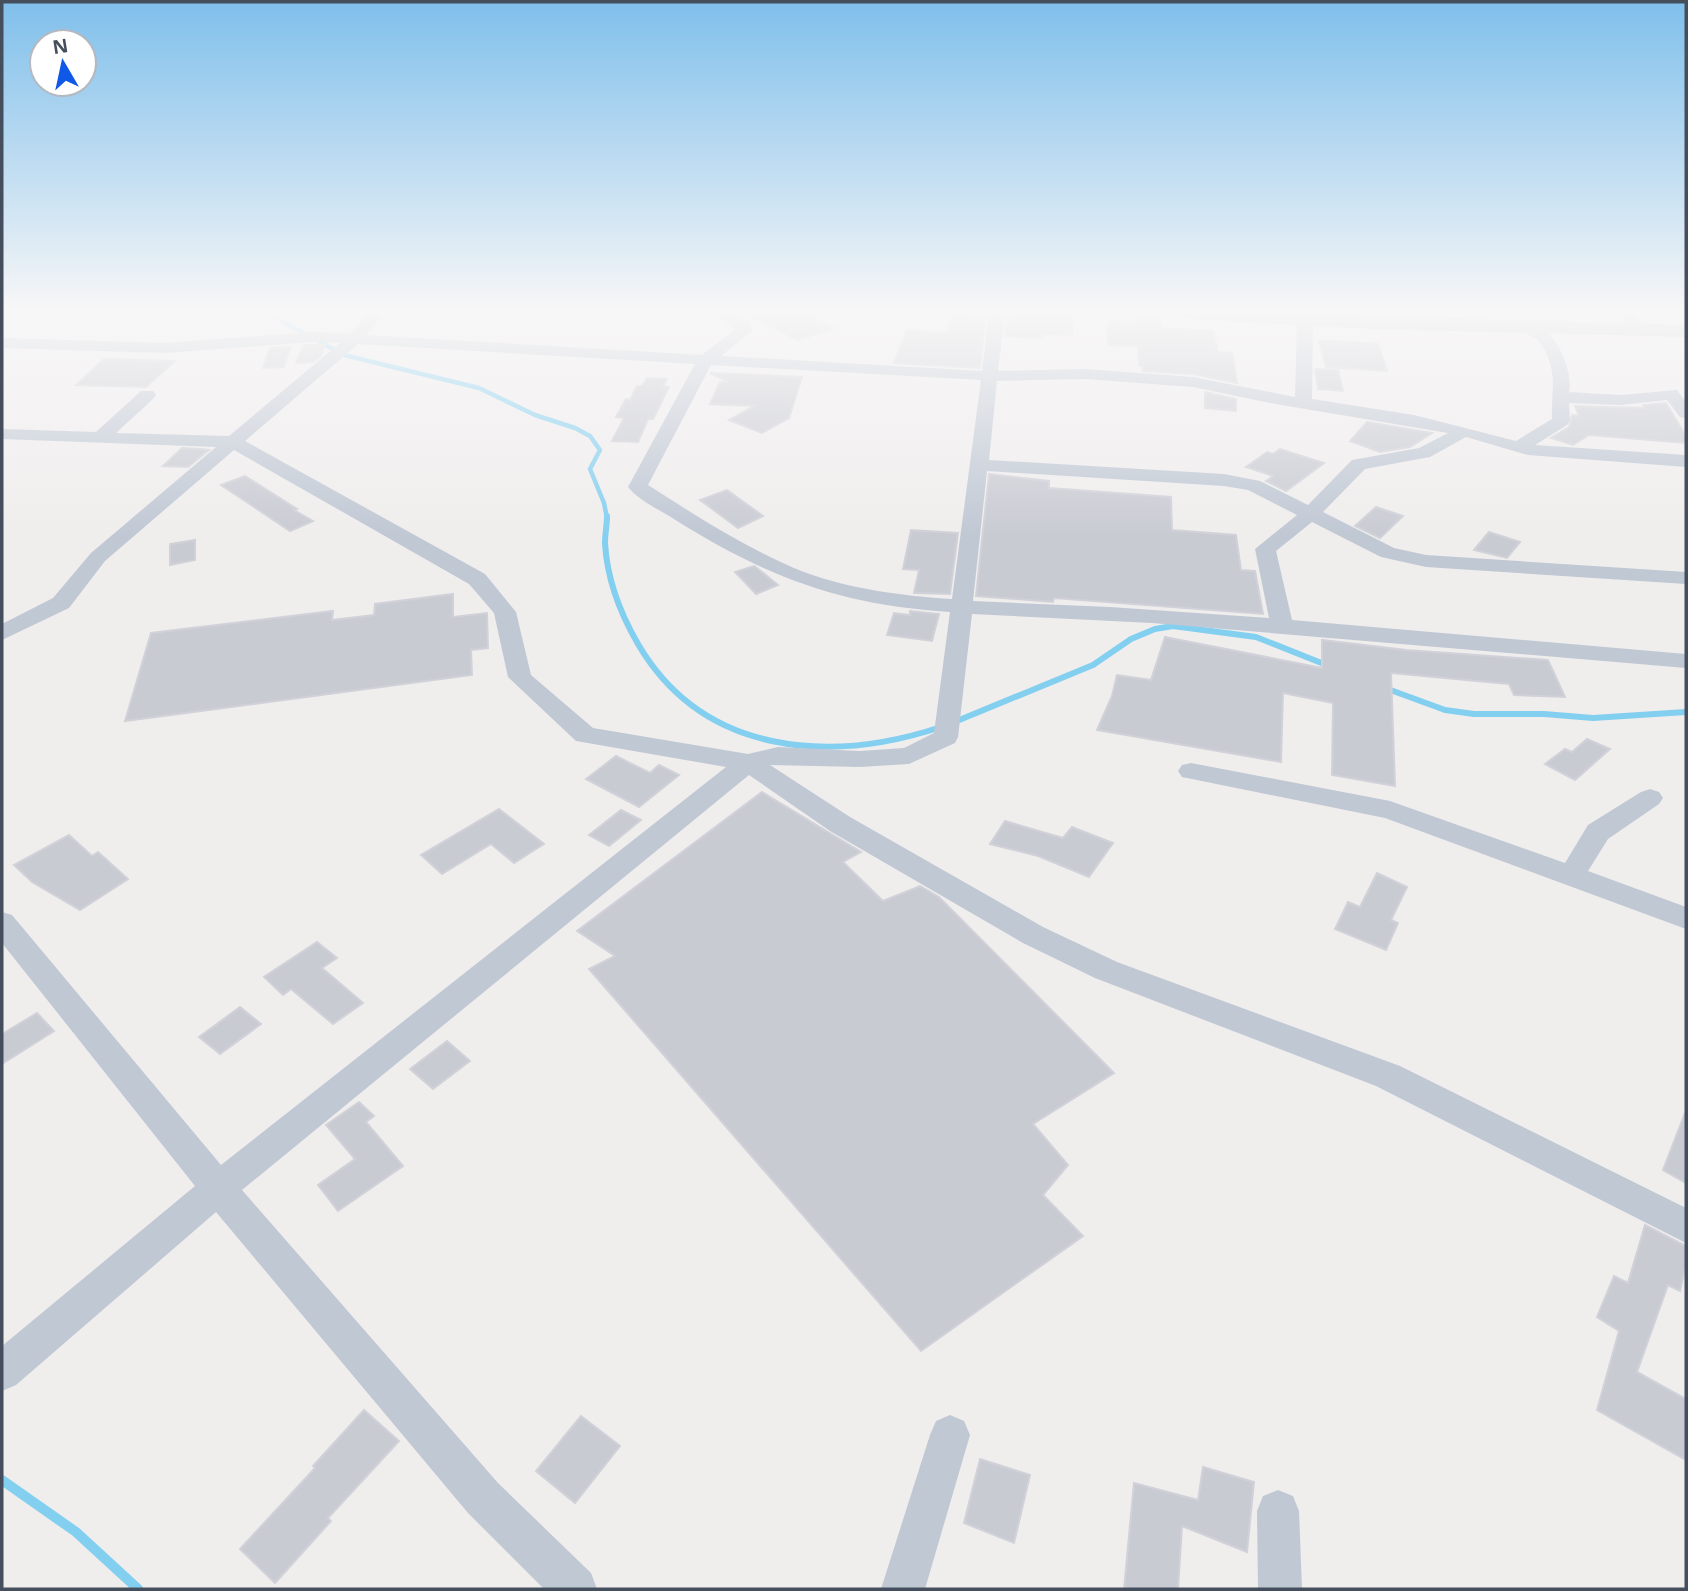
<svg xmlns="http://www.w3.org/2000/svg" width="1688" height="1591" font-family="'Noto Sans',sans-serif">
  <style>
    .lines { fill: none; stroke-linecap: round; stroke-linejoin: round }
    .stream-far2 { stroke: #83cff0; stroke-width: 4.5 }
    .stream-far1 { stroke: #83cff0; stroke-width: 6 }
    .stream { stroke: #83cff0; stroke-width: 10 }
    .building { fill: #c9cbd3; stroke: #d1d2d9; stroke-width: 2 }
    .minor { fill: #c0c8d4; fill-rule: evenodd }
    .tertiary { fill: #c0c8d4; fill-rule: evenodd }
  </style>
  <rect width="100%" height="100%" fill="#f0eded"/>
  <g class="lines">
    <path class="stream-far2" d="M267,313L344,355L479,388L535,415L575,428L590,436L600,450L590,469L604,503L607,518"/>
    <g class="stream-far1">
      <path d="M607,516C607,525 605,534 605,543C607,579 620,613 638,644C703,755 829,764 941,727"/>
      <path d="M1385,688L1445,710L1474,714H1544L1593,718L1686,712"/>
      <path d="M952,723L1093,665L1131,639L1155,629L1173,626L1256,637L1329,666"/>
    </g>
    <path class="stream" d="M2,1480L76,1532L138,1589"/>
  </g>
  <g class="building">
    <path d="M741,313H817L816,319L835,328L798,340Z"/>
    <path d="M952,313L986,315L980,368L894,363L907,330L947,333Z"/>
    <path d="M1012,313H1072V335L1042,334V338L1005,336L1007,316H1012Z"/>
    <path d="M1138,317L1159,318L1161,328L1213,331L1218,352L1232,353L1237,383L1193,374L1143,371L1142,366L1139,365L1138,346L1108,345V321L1139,322Z"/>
    <path d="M1319,340L1378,344L1387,371L1326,367Z"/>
    <path d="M304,345H325L321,356L313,362L296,363Z"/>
    <path d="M290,347L284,367L263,368L270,348Z"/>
    <path d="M104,359L175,361L146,387L76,385Z"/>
    <path d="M1315,369L1338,370L1343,391L1318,389Z"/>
    <path d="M710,373L802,377L789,418L762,433L729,420L754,406L710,404L720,382H729Z"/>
    <path d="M647,378L667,379L663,387H669L653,419H648L638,442L612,441L624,418L616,417L626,399L630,400L637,386H642Z"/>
    <path d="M1205,392L1236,399V411L1205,408Z"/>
    <path d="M1666,403L1686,436V443L1589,435L1573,445L1551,438L1569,427L1572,415L1579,416L1575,406L1645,408L1643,405Z"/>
    <path d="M1367,422L1432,433L1410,447L1380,452L1350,441Z"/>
    <path d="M182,448L200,449L209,450L188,467L163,466Z"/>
    <path d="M1280,449L1324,463L1286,491L1266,481L1273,476L1246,467L1267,452L1273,454Z"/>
    <path d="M989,474L1049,481V488L1171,497L1172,530L1236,535L1241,570L1255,571L1263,614L1054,598L1053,602L976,596Z"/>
    <path d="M245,476L297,509L294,510L313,521L290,531L221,485Z"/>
    <path d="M727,490L763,516L738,528L700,500Z"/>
    <path d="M1376,507L1403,516L1380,538L1355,526Z"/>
    <path d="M911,530L958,533L950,594L914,593L919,570L903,569Z"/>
    <path d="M1489,532L1520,542L1507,558L1474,550Z"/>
    <path d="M195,540V560L170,565V544Z"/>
    <path d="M754,566L757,568L778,585L756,594L735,572Z"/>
    <path d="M453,594V617L487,613L488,648L471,650L472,675L125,721L151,633L333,611L332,620L374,615L375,604Z"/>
    <path d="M910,611L939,614L932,641L887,635L894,613L910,615Z"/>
    <path d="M1165,637L1322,668V640L1406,650L1548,660L1565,697L1514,695L1509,684L1391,673L1395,786L1332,775L1333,703L1283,693L1281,762L1097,730L1112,696L1117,675L1151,680Z"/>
    <path d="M1587,739L1610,749L1575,780L1545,764L1565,749L1572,752Z"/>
    <path d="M616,756L650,773L659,765L679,775L639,807L586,779Z"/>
    <path d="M762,792L861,852L843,862L883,901L920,886L939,897L1114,1073L1033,1124L1068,1165L1043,1195L1083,1236L921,1351L589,969L615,956L577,931Z"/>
    <path d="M499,809L544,844L514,863L491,844L442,874L421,855Z"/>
    <path d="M621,810L641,820L609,846L589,835Z"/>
    <path d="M1005,821L1063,838L1072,827L1113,843L1089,877L1038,856L990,844Z"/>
    <path d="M69,835L92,856L98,852L128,879L80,910L32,882L14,865Z"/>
    <path d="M1377,873L1407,887L1391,920L1398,923L1386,950L1335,929L1348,902L1360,907Z"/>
    <path d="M317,942L337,958L322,968L363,1003L333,1024L291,989L283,995L264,977Z"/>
    <path d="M240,1007L261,1024L220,1054L199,1037Z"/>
    <path d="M37,1013L54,1031L2,1064V1034Z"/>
    <path d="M447,1041L470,1061L433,1089L410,1069Z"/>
    <path d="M359,1102L374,1116L366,1122L403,1166L338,1211L318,1185L355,1159L326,1125Z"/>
    <path d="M1685,1113L1686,1114V1183L1663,1170Z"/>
    <path d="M1645,1225L1686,1246V1264L1680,1291L1668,1285L1637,1372L1686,1399V1460L1597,1410L1619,1331L1597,1317L1614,1276L1628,1283Z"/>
    <path d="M364,1410L399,1441L328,1518L331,1521L275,1583L240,1549L315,1468L313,1466Z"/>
    <path d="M581,1416L620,1446L575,1503L536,1471Z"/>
    <path d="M980,1459L1030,1475L1014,1543L964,1523Z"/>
    <path d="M1203,1467L1254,1482L1247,1552L1182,1526L1178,1589H1124L1134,1483L1198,1500Z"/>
  </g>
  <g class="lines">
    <g class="minor">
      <path d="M2,313H10V314L2,319Z"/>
      <path d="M370,313H386L366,335L702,355L736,329L711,313H731L749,322L752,331L721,356L982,371L989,313H1005L998,371L1085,369L1193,377L1295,397L1297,322L1305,317L1313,322L1312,399L1414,415L1516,441L1552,419C1551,389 1559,372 1541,344C1537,337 1525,335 1519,328L1522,325C1552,317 1574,369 1569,392L1621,395L1677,390L1686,402V418L1680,417L1667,400L1621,405L1569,403L1570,421L1567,425L1535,445L1686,455V467L1528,455L1466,437L1430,457L1365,469L1323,512L1394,548L1426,555L1686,572V584L1426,567L1381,557L1312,522L1276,551L1292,620L1686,654V668L1152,623L972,614L958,737L955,743L909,764L860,767L770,765L850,817L1043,927L1117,962L1400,1066L1686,1208V1243L1376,1086L1095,978L1023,943L830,831L749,775L242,1190L498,1483L591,1573L597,1589H544L468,1513L216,1212L16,1385L2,1391V1346L195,1186L2,943V912L12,915L221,1165L726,767L576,741L508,677L494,613L469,584L234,450L105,561L69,608L2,640V624L53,598L91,553L216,447L2,439V429L96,432L141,391H153L156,395L153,399L116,433L229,436L340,343L314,342L165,353L2,348V338L165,343L314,332L350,334ZM358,344L695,364L628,487C639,501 662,511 677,521C769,578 841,605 950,612L934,733L904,748L860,751L778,747L748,754L593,728L531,675L516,612L485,574L245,441ZM711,365L981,380L952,599C902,596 850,589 804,572C749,550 698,517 648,485ZM1085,379L1193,387L1270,403L1448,433L1419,448L1352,460L1308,505L1260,481L1224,474L989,460L997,381ZM987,471L1224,486L1248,490L1297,515L1255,549L1269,618L1110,607L973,601Z"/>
      <path d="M1614,313H1630L1647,330L1639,335L1634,333Z"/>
      <path d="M1191,763L1390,801L1565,863L1588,825L1641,792L1650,789L1659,792L1663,798L1659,804L1608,839L1588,871L1686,907V929L1385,818L1182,777L1178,771L1182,765Z"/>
      <path d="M950,1415L964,1421L970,1435L925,1589H881L930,1435L936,1421Z"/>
      <path d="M1278,1490L1293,1496L1299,1511L1302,1589H1258L1257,1511L1263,1496Z"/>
    </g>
    <path class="tertiary" d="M1178,313H1283L1686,325V337L1375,329L1187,319Z"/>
  </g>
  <linearGradient id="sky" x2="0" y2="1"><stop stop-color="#7fbfeb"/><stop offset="0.58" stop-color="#f8f7f7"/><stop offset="1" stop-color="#f8f7f7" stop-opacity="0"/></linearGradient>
  <rect width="1688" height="536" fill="url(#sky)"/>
  <rect width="1688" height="1591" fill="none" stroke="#454e5c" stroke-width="7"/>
  <g transform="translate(63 63) rotate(351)"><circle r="33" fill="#ffffff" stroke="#b5b8be" stroke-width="2"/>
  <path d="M0-5L12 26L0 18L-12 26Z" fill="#0f58e8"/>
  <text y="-10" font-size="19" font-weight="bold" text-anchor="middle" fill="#454e5c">N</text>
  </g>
</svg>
